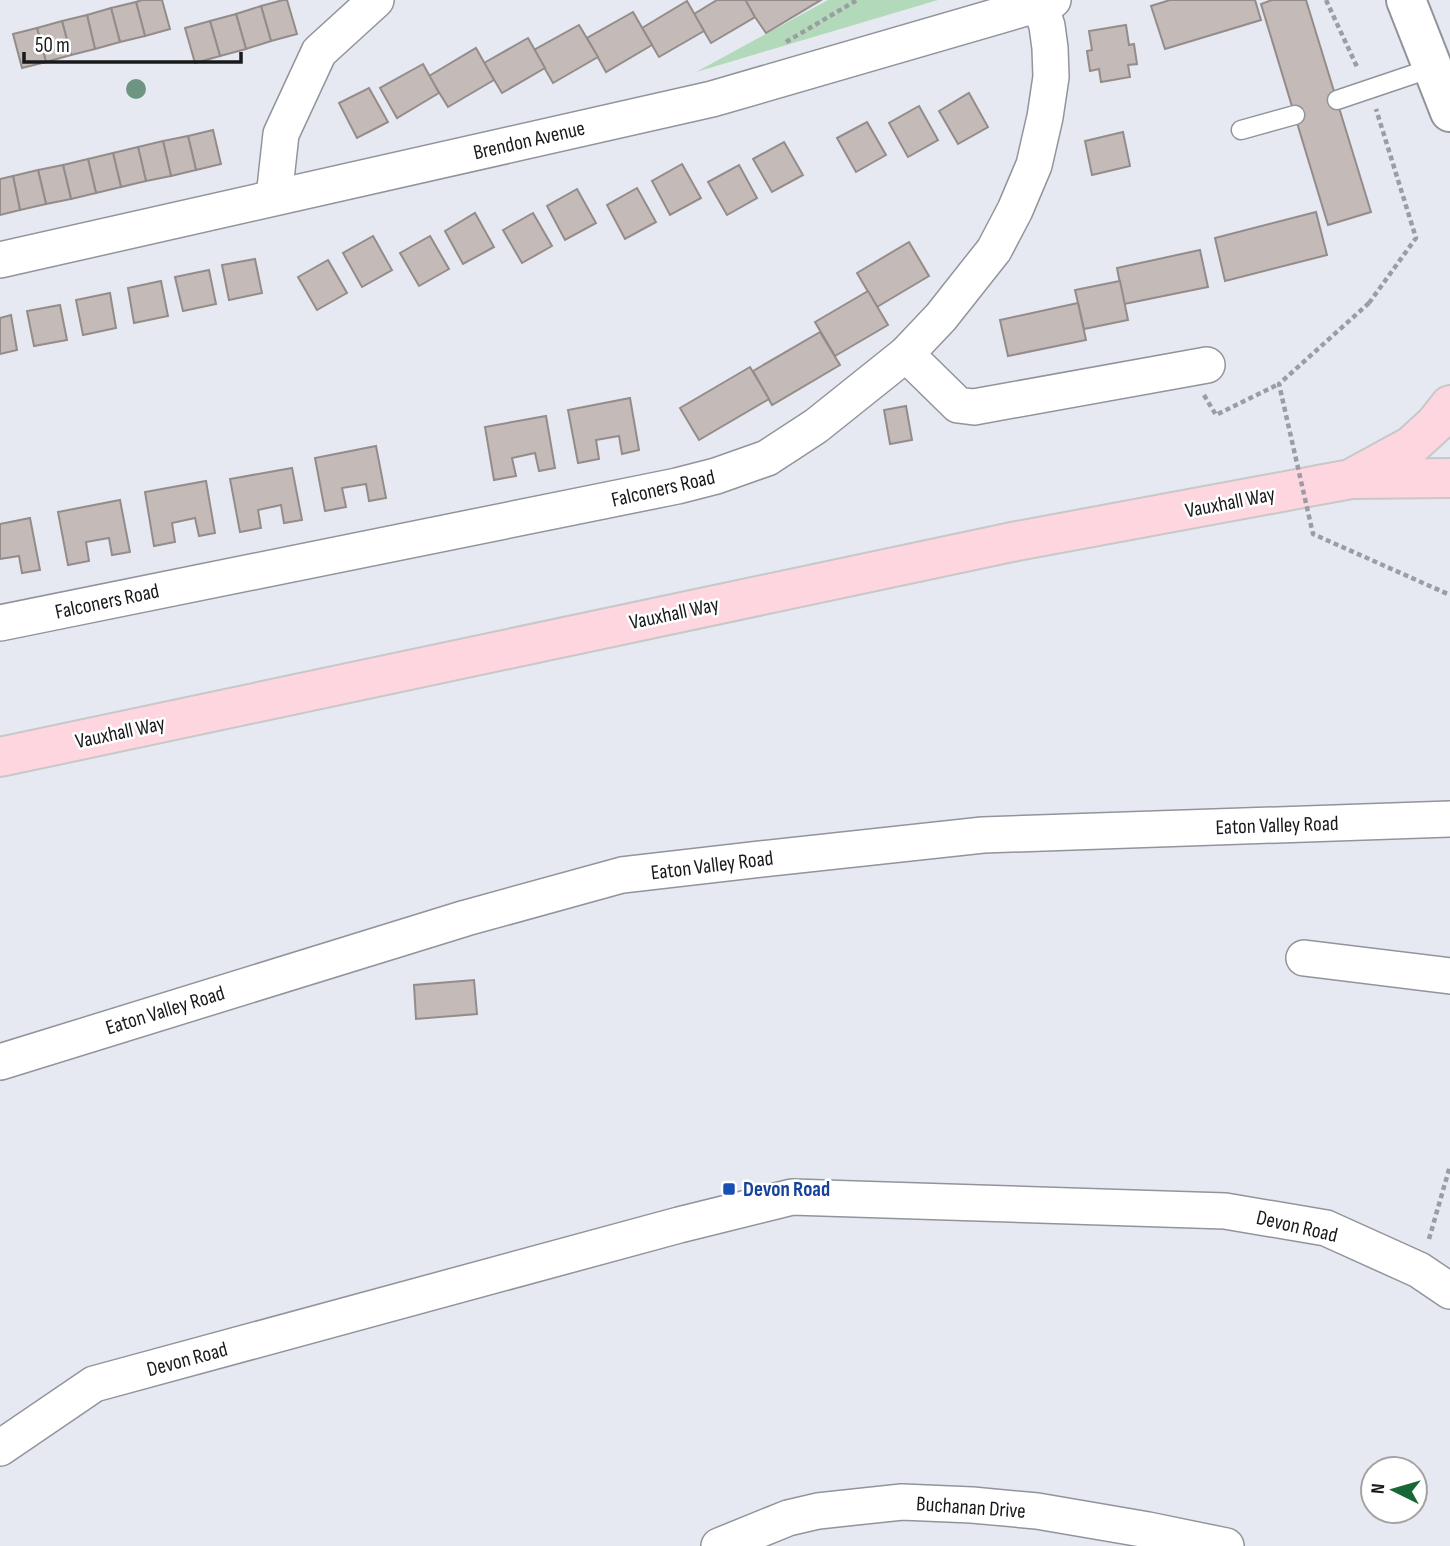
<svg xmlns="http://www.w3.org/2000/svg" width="1450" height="1546" font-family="'Sofia Sans Condensed',sans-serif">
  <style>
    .green { fill: #b3d9bb }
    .building { fill: #c4bbb8; stroke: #948c8a; stroke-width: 2 }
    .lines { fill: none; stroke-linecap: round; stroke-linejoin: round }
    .service-casing { stroke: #91949b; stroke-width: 21 }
    .minor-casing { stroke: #91949b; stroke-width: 38 }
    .tertiary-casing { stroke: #91949b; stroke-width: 42 }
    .primary-casing { stroke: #c8c8c8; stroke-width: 42 }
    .path { stroke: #9b9da3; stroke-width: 4.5; stroke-dasharray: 5 3.5; stroke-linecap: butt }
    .service { stroke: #fff; stroke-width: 18 }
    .minor { stroke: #fff; stroke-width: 35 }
    .tertiary { stroke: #fff; stroke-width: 38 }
    .primary { stroke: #fdd6df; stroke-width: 38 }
    .path-bridge { stroke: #9b9da3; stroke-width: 4.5; stroke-dasharray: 5 3.5; stroke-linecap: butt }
    .tree { fill: #6e9581 }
    .transit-dot { fill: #1a4fb4; stroke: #fff; stroke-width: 2.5 }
    .labels { text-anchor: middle; stroke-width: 5; stroke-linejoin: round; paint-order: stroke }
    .street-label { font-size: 21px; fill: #18191b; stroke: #fff }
    .transit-label { font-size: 21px; font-weight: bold; fill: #164399; stroke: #fff; text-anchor: start }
  </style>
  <rect width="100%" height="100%" fill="#e6e9f1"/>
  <path class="green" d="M828,0H938L696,72Z"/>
  <g class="building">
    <path d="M142,0H162L170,29L145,36L136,2Z"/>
    <path d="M283,0H287L297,34L271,41L261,6Z"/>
    <path d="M717,0H746L755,17L711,43L694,14Z"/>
    <path d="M747,0H821L766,33L755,17L746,1Z"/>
    <path d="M1170,0H1255L1261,20L1165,49L1151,6Z"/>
    <path d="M1272,0H1306L1371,212L1328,225L1261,4Z"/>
    <path d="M687,1L704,31L659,57L642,28Z"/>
    <path d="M136,2L145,36L120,42L111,8Z"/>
    <path d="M261,6L271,41L246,49L236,14Z"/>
    <path d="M111,8L120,42L95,49L87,15Z"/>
    <path d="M633,12L652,45L606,72L587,38Z"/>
    <path d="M236,14L246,49L220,56L210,21Z"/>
    <path d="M87,15L95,49L71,55L62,21Z"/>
    <path d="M62,21L71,55L46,62L37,28Z"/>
    <path d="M210,21L220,56L195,63L185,28Z"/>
    <path d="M579,25L598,57L553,83L534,50Z"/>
    <path d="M1126,25L1129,45L1134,44L1137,64L1128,65L1130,77L1101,82L1099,69L1090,71L1087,51L1092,50L1089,31Z"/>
    <path d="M37,28L46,62L22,68L13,34Z"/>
    <path d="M528,38L545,68L502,93L484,63Z"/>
    <path d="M476,48L494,80L448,107L429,76Z"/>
    <path d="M423,64L439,93L397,118L380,88Z"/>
    <path d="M369,88L388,122L357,138L339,103Z"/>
    <path d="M969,93L988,127L958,144L939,111Z"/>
    <path d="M919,106L938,140L908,157L889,123Z"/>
    <path d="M867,122L886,155L856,172L837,138Z"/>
    <path d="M213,130L221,164L196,170L188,136Z"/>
    <path d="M1123,132L1130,166L1092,175L1085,141Z"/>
    <path d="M188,136L196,170L171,176L163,141Z"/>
    <path d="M163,141L171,176L146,181L138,147Z"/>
    <path d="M784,142L803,175L772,192L753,159Z"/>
    <path d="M138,147L146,181L121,187L113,153Z"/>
    <path d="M113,153L121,187L96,193L88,159Z"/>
    <path d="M88,159L96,193L71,199L63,165Z"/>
    <path d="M682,164L701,198L670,215L652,181Z"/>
    <path d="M63,165L71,199L46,204L38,170Z"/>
    <path d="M739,165L757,198L727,215L708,182Z"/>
    <path d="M38,170L46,204L20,210L13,176Z"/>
    <path d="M13,176L20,210L0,215V179Z"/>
    <path d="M637,188L656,222L625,239L607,205Z"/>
    <path d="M577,189L596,223L565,240L547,206Z"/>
    <path d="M1316,212L1327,255L1225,281L1215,238Z"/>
    <path d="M475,213L494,247L463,264L445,231Z"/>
    <path d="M533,213L552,246L522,263L503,230Z"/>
    <path d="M373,236L392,270L362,287L343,253Z"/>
    <path d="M430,236L449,269L419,286L400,253Z"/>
    <path d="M909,242L929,276L877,307L857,273Z"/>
    <path d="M1200,250L1208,287L1124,304L1117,268Z"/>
    <path d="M255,259L262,293L229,300L222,265Z"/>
    <path d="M328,260L347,293L317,310L298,277Z"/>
    <path d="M209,270L216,304L183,311L175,277Z"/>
    <path d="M161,281L168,316L134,323L128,288Z"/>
    <path d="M1120,281L1128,320L1084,329L1075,290Z"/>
    <path d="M868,291L888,325L835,356L815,322Z"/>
    <path d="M110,293L116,328L83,335L76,300Z"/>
    <path d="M1078,303L1086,340L1008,356L1000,320Z"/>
    <path d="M60,305L67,340L34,346L27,311Z"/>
    <path d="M11,315L17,350L0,354V318Z"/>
    <path d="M820,332L840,365L772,405L753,371Z"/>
    <path d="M750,367L769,399L699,440L680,408Z"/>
    <path d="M630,398L639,450L622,454L619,436L596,440L599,459L578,463L568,410Z"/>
    <path d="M906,406L912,440L890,444L884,410Z"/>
    <path d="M546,416L555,468L539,471L535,453L512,458L516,476L494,480L485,427Z"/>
    <path d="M376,446L386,498L369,501L366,484L342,488L346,507L325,511L315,458Z"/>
    <path d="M292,468L302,520L284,523L281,505L258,510L261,528L240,532L230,479Z"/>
    <path d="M206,481L215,533L199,536L195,518L172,523L175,542L154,546L145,492Z"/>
    <path d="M120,500L130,552L112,555L109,538L86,542L89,561L68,565L58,512Z"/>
    <path d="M30,518L40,570L22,573L19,556L0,559V524Z"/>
    <path d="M474,980L477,1014L416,1019L414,985Z"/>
  </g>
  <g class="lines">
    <defs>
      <g id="service">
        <path d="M1337,100L1432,68"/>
        <path d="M1241,130L1295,115"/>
      </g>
      <g id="minor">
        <path d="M274,197L281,134L319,52L376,0"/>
        <path d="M0,260L712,99L1053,0"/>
        <path d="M906,354L958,405L974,407L1207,365"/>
        <path d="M0,623L677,486L716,476L767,458L816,426L906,354L941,317L994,250L1015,210L1034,165L1045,117L1051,77L1050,48L1047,26L1040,4"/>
        <path d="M1304,958L1450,976"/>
        <path d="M0,1062L466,918L622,875L761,859L983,835L1450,819"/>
        <path d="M0,1448L94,1384L679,1225L792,1197L1225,1211L1326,1228L1419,1270L1450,1291"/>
        <path d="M719,1546L788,1518L818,1511L902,1502L972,1505L1037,1511L1148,1530L1226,1546"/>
      </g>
      <path id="tertiary" d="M1406,0L1450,112"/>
      <g id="primary">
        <path d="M1356,476L1411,446L1435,424L1450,405"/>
        <path d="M0,757L1012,542L1351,479L1450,478"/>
      </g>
    </defs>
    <use href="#service" class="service-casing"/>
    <use href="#minor" class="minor-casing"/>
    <use href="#tertiary" class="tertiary-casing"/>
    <use href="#primary" class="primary-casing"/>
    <g class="path">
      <path d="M1326,0L1358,69"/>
      <path d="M786,42L857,0"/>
      <path d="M1369,303L1416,238L1376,109"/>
      <path d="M1204,395L1216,415L1279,384"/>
      <path d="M1429,1239L1450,1166"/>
    </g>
    <use href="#service" class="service"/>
    <use href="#minor" class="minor"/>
    <use href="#tertiary" class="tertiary"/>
    <use href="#primary" class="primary"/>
    <path class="path-bridge" d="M1369,303L1279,384L1313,534L1450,595"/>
  </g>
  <circle class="tree" cx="136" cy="89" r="10"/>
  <rect class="transit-dot" x="722" y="1182" width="14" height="14" rx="3.5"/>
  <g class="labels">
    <g class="street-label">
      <text transform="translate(529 140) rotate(-13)" y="7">Brendon Avenue</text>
      <text transform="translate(663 488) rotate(-13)" y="7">Falconers Road</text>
      <text transform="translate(1230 502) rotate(-11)" y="7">Vauxhall Way</text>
      <text transform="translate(107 601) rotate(-12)" y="7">Falconers Road</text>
      <text transform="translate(674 613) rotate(-12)" y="7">Vauxhall Way</text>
      <text transform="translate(120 732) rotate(-12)" y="7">Vauxhall Way</text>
      <text transform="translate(1277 825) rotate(-2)" y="7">Eaton Valley Road</text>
      <text transform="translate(712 865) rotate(-7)" y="7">Eaton Valley Road</text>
      <text transform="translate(165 1010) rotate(-17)" y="7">Eaton Valley Road</text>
      <text transform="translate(1297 1226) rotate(13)" y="7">Devon Road</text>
      <text transform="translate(187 1359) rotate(-15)" y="7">Devon Road</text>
      <text transform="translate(971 1507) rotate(4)" y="7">Buchanan Drive</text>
    </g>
    <g class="transit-label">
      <text x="743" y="1196">Devon Road</text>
    </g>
  </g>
  <g transform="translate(1394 1490) rotate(275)"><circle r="33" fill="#ffffff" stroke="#a3a3a4" stroke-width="2"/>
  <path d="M0-5L12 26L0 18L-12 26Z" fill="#186737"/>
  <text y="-10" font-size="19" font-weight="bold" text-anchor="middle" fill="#18191b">N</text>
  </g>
  <path d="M24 52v10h217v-10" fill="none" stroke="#18191b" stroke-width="3.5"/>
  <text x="35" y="52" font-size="21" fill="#18191b" stroke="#ffffff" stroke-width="5" paint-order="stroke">50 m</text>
</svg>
